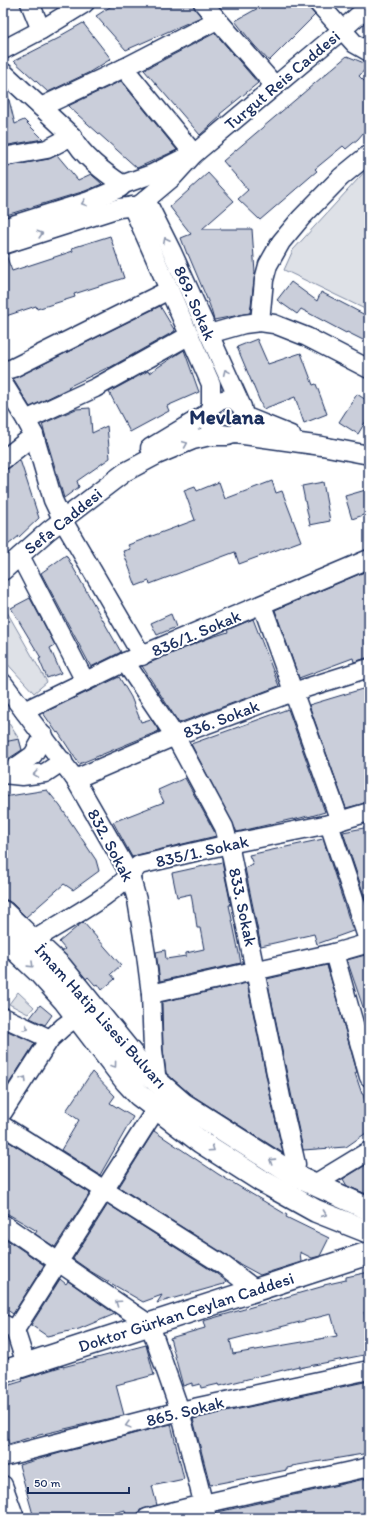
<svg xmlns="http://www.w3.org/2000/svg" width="372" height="1521" font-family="Itim,sans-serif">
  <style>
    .green { fill: #dee1e7; stroke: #7c88a2 }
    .building { fill: #caceda; stroke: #1b2f5e; fill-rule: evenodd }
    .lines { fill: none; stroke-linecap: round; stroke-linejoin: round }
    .minor-casing { stroke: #1b2f5e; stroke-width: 21 }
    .major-casing { stroke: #1b2f5e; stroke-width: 25 }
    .minor { stroke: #fff; stroke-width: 18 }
    .major { stroke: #fff; stroke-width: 22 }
    .oneway { stroke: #8d97ae }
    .labels { text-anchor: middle; stroke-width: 4; stroke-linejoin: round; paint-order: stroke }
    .street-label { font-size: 17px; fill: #1b2f5e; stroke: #fff }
    .district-label { font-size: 21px; font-weight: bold; fill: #1b2f5e; stroke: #fff }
  </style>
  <rect width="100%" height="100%" fill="#fff"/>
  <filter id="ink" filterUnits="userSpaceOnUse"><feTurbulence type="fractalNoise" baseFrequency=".025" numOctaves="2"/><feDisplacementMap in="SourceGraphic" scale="8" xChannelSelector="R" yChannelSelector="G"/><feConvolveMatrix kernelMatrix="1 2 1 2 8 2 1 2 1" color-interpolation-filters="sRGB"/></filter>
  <g filter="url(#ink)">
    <g class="green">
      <path d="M369,167V311L284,270L293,250Z"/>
      <path d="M232,406L238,422L227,429L216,421V412Z"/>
      <path d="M3,605L47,682L34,693L3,659Z"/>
      <path d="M3,714L19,739L24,757L3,763Z"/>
      <path d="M18,992L34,1007L28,1014L9,1004Z"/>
    </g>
    <g class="building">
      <path d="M116,3H192L201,17L126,50L96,16Z"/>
      <path d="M267,3H305L315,15L269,61L254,45L235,21Z"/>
      <path d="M83,23L111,59L88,73L48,92L14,61L61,37L60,36Z"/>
      <path d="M215,33L258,83L220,114L221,116L200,135L144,70Z"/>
      <path d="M347,56L369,65L359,76L369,86V126L358,139L346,149L343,146L315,169L317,171L260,220L238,199L248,190L223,161Z"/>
      <path d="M121,81L177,150L137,168L68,106Z"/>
      <path d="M7,92L15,124L24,120L43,139L3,146V93Z"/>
      <path d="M57,155L78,180L91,174L102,184L85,191L3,216V167L49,159Z"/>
      <path d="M208,173L234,201L202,229H252L255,273L250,313L214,320L210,306L188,254H187L181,238L191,234L170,207Z"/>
      <path d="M110,236L124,278L74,294L75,297L37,309L36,306L3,317V255H6L12,271L73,251L72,248Z"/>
      <path d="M291,282L317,301L321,292L369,317V343L347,332L346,333L301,309L297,314L277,300Z"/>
      <path d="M160,306L175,331L109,368V367L68,387L69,388L30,407L13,379Z"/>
      <path d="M257,339L268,364L301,353L313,385L316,384L327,414L304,423L295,397L263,409L237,347Z"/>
      <path d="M184,350L199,392L167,406L169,411L130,432L109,392L148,371L149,373Z"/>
      <path d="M357,394L369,402V416L358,434L339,422Z"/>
      <path d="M90,408L92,433L107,426L110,458L77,481L79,487L64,498L42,424L76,409Z"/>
      <path d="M20,460L39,518L19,537V536L3,549V470L9,468Z"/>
      <path d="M272,481L276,493L282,491L301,541L239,564L235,552L150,584L149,581L136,586L123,551L130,549L128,545L195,520L184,490L195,486L197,491L219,482L225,499Z"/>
      <path d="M323,482L330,521L310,525L302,486Z"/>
      <path d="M369,489V513L352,519L345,496Z"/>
      <path d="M66,555L121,652L91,667L41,573Z"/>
      <path d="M369,570V657L354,662L353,658L299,678L275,610Z"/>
      <path d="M30,598L55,645L50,648L61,673L47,678L39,659L41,658L11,608Z"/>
      <path d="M171,614L176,627L157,635L151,623Z"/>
      <path d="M253,619L279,686L179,723L142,666L209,638L228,632L227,630Z"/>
      <path d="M119,677L131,697L141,722L151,719L159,731L79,764L58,732L57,733L43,713Z"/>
      <path d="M369,687V802L346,808L309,705Z"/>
      <path d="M288,709L325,812L308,817V816L293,820V819L237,832L191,744Z"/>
      <path d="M19,739L22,750L8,759L4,742Z"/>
      <path d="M185,778L214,831L216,836L137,855L132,857L113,822L164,802L158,790Z"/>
      <path d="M47,790L60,806L96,860L99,871L73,890L64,884L26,917L12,903L3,898V797Z"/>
      <path d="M369,827V910L343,832Z"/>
      <path d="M323,839L353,931L317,944L314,934L261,946L245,868L253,864L249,855Z"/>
      <path d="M222,862L231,905H229L241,963L160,981L156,952L165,950L166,959L186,956V953L204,949L200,928H197L195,912H194L191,894L177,897L172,873Z"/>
      <path d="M83,922L121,965L111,974L115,979L102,990L98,984L95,985L88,977L86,979L62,951L65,949L59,942Z"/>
      <path d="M369,954V1018L367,1019L347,960Z"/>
      <path d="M327,965L357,1072L355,1073L362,1094H363L369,1117V1131L346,1147L303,1150L267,979Z"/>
      <path d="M247,983L274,1114L283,1153L190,1094L166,1073L163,1049L162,1002Z"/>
      <path d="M40,1005L52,1015L45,1025L30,1018Z"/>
      <path d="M3,1029L35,1043L3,1093Z"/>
      <path d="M92,1072L115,1096L110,1103L133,1117L100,1175L61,1150L79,1120L66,1111Z"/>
      <path d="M154,1131L218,1174L287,1215L286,1217L329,1238L320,1256L312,1258L300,1252L301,1262L260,1275L238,1263L119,1187Z"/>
      <path d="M3,1138L90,1193L55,1247L35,1234L37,1231L3,1211Z"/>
      <path d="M369,1163V1195L347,1186L343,1179Z"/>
      <path d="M108,1204L217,1274L226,1281L224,1284L157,1303L162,1295L143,1302L90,1271L73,1259Z"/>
      <path d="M3,1237L44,1265L13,1314L3,1307Z"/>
      <path d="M369,1272V1311L364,1312L369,1339V1354L299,1368V1366L220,1386L219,1384L201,1388L200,1384L192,1386V1383L183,1386L170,1338L205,1328L203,1321L324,1286V1285L346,1280V1277ZM331,1314L337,1336L233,1354L230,1340Z"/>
      <path d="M60,1279L66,1284L68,1281L115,1314L79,1329L47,1336L31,1325Z"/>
      <path d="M146,1345L154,1375L116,1385L124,1415L35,1436L9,1444L3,1424V1387L23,1381L22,1379L63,1366V1367Z"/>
      <path d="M369,1381V1418H366L369,1439V1453L292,1466V1467L287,1468V1470L210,1485L193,1419Z"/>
      <path d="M171,1424L184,1479L152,1486L157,1505L140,1510L137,1518H126L125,1510L97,1518H34L19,1465L60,1453Z"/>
      <path d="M369,1478V1518H219L218,1512Z"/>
    </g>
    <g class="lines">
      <defs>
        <g id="minor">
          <path d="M30,3L41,30"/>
          <path d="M203,3L275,86"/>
          <path d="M318,3L355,44L369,52"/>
          <path d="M3,50L41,30L85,3"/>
          <path d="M124,68L194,154"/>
          <path d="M3,72L72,136C82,156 104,172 123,185"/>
          <path d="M41,107L124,68L217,20"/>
          <path d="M3,157L47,149L72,136"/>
          <path d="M146,200L172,252L242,407L245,423L236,434C202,441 195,398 233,399L242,407"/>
          <path d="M132,206L211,384V407"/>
          <path d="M3,228L89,201L120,188L124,184L152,174L186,157"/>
          <path d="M3,245L119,208L137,206L142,203L173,177L194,154L343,29L369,6"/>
          <path d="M260,322L264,280L268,265L281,242L301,218L341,177L369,154"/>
          <path d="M209,334L244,324L260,322L274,324L307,337L369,369"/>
          <path d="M3,371L13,368L169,290"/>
          <path d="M3,383L26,420L34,435L53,500L62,519L142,656"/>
          <path d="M244,416L291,435"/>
          <path d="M26,420L95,388L190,335"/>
          <path d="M236,434L322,446L369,455"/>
          <path d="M150,448L208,413"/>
          <path d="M3,460L34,435"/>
          <path d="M20,556L85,681"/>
          <path d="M3,571L48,531L125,472L157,455L193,440L210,436H228"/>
          <path d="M262,605L340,821"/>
          <path d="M125,662L175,736L224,827L229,844L284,1112L296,1164L294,1175"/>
          <path d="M3,683L75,779L130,875L137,900L146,955L151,994L153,1050L157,1082"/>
          <path d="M24,711L125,662L369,559"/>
          <path d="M3,774L22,776L45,773L63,761"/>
          <path d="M6,774L33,755L44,736"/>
          <path d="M75,779L175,736L293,692L369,668"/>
          <path d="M329,824L369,943"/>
          <path d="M34,940C68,918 114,896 139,865L229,844L329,824L369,812"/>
          <path d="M334,953L369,1077"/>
          <path d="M151,994L334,953L369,943"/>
          <path d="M3,1017L50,1039"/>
          <path d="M3,1112L50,1039L63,1027L78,1016"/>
          <path d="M3,1126L223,1265L256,1290"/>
          <path d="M313,1185L369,1151"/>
          <path d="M3,1224L150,1325L180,1411L207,1518"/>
          <path d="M3,1324L15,1330L26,1364"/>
          <path d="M15,1330L156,1109"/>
          <path d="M3,1457L180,1411L369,1370"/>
          <path d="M3,1485L15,1518"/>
          <path d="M147,1518L203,1504L369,1467"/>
        </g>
        <g id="major">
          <path d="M3,912L60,966L146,1072L183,1104L294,1175L369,1209"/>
          <path d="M3,938L39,972L65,1001L126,1081L139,1095L201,1142L262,1181L316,1211L369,1232"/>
          <path d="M3,1372L369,1253"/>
        </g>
      </defs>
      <use href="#minor" class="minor-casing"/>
      <use href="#major" class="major-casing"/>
      <use href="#minor" class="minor"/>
      <use href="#major" class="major"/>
    </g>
    <defs><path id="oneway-chevron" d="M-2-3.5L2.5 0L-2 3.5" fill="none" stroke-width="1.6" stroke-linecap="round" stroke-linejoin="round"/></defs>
    <g class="oneway">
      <use href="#oneway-chevron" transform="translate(84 203) rotate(161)"/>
      <use href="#oneway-chevron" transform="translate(40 234) rotate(-17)"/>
      <use href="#oneway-chevron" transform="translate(166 240) rotate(-117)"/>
      <use href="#oneway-chevron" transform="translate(226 372) rotate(-114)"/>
      <use href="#oneway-chevron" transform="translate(185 444) rotate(-23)"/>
      <use href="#oneway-chevron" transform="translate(36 774) rotate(172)"/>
      <use href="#oneway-chevron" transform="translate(31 965) rotate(44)"/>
      <use href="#oneway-chevron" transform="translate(26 1028) rotate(26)"/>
      <use href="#oneway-chevron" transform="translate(114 1065) rotate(53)"/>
      <use href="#oneway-chevron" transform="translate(24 1079) rotate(-58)"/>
      <use href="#oneway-chevron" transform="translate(212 1149) rotate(34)"/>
      <use href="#oneway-chevron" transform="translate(272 1161) rotate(-147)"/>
      <use href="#oneway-chevron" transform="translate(324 1214) rotate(21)"/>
      <use href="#oneway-chevron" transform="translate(118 1303) rotate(-145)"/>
      <use href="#oneway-chevron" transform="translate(128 1425) rotate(165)"/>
    </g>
  </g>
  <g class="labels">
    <g class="street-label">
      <text transform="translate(282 80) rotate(-40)" y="6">Turgut Reis Caddesi</text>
      <text transform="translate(195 303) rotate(66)" y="6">869. Sokak</text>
      <text transform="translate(63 521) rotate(-39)" y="6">Sefa Caddesi</text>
      <text transform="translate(196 633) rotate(-23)" y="6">836/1. Sokak</text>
      <text transform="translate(221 719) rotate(-21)" y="6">836. Sokak</text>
      <text transform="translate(111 845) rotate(62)" y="6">832. Sokak</text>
      <text transform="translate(202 851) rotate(-13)" y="6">835/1. Sokak</text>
      <text transform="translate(243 907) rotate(78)" y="6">833. Sokak</text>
      <text transform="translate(101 1016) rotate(48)" y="6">İmam Hatip Lisesi Bulvarı</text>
      <text transform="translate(186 1312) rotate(-18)" y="6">Doktor Gürkan Ceylan Caddesi</text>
      <text transform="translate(185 1411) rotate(-14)" y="6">865. Sokak</text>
    </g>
    <g class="district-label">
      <text x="227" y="424">Mevlana</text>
    </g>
  </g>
  <rect width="372" height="1521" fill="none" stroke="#fff" stroke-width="16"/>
  <rect x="8" y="8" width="356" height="1505" fill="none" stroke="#1b2f5e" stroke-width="1.5" filter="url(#ink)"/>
  <path d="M28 1487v6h101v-6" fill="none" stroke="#1b2f5e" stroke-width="2"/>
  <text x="34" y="1487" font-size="12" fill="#1b2f5e" stroke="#ffffff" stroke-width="3" paint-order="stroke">50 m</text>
</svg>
